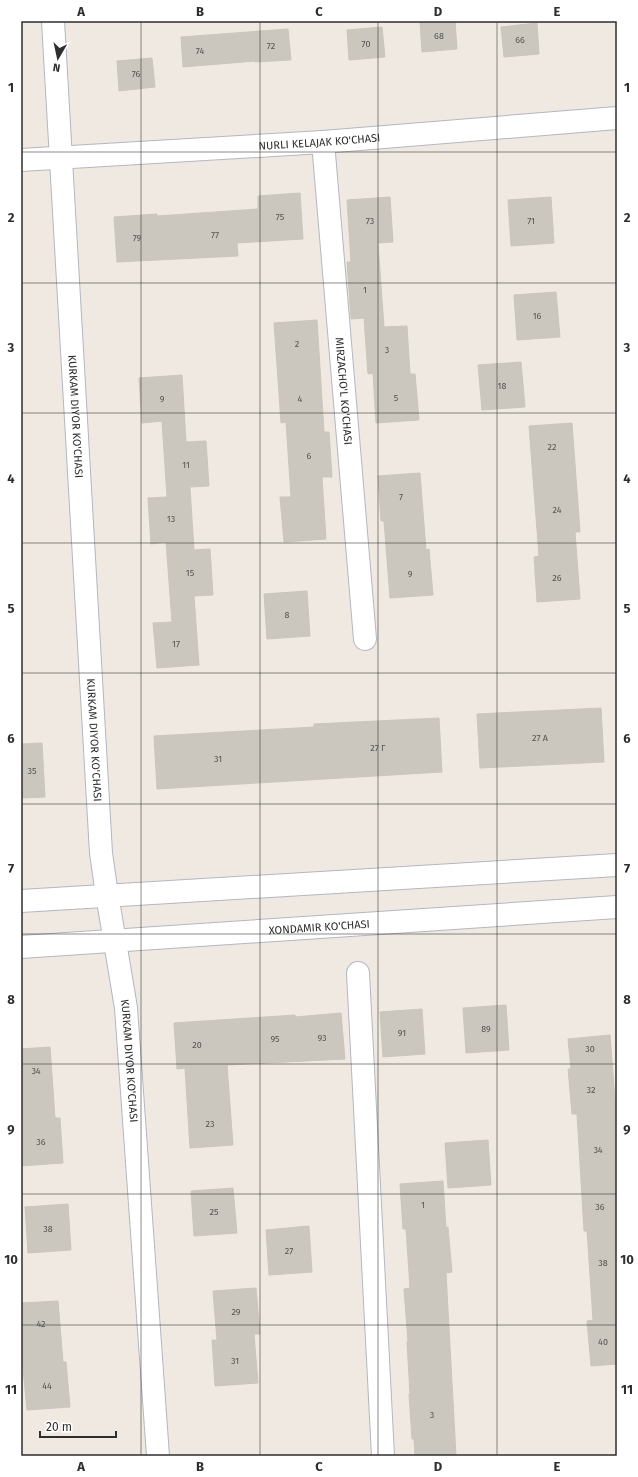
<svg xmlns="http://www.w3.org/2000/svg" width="638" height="1477" font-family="'Fira Sans',sans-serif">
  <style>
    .building { fill: #cbc7bf; stroke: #cbc5ba }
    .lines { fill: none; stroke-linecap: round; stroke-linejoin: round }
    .minor-casing { stroke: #b4b7c1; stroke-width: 24 }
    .tertiary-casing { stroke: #b4b7c1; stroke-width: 24 }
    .secondary-casing { stroke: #b4b7c1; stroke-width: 24 }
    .minor { stroke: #fff; stroke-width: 22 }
    .tertiary { stroke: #fff; stroke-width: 22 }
    .secondary { stroke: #fff; stroke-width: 22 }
    .grid { fill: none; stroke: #2e2e2e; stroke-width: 1; stroke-opacity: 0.55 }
    .labels { text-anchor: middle; stroke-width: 3.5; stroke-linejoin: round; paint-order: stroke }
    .number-label { font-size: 9px; fill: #555452 }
    .street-label { font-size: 11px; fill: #2e2e2e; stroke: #fff }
    .neatline { fill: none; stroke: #2e2e2e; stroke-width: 1.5 }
    .grid-label { font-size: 13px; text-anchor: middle; font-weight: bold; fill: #2e2e2e }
  </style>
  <rect width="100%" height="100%" fill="#efe9e1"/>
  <g class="building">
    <path d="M455,21L457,49L422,52L420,22Z"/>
    <path d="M537,23L539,54L504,57L501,27Z"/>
    <path d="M382,27L385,57L349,60L347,30Z"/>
    <path d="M288,29L291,60L255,62V61L183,67L181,37Z"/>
    <path d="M152,58L155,87L119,91L117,61Z"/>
    <path d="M300,193L303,239L237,243L238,256L117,262L114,217L157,214V216L258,209V196Z"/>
    <path d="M390,197L393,242L378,243L384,327L407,326L410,374H415L419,420L376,423L373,373L368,374L364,318L351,319L347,262H351L347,200Z"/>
    <path d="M551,197L554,243L511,246L508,200Z"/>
    <path d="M556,292L560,337L517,340L514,295Z"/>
    <path d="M317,320L324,432H329L332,477H322L326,539L284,542L280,497H291L286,422L281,423L274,323Z"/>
    <path d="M521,362L525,407L482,410L478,365Z"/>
    <path d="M182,375L186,442L206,441L209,486L190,487L194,550L210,549L213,595L194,596L199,665L157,668L153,623L172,622L166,542L151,544L148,498L167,497L162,421L142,423L139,378Z"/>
    <path d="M572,423L580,532H575L580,599L537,602L534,557L539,556L529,426Z"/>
    <path d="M420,473L426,550L429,549L433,595L390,598L384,521H381L378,476Z"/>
    <path d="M307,591L310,636L267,639L264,594Z"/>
    <path d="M601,708L604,762L480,768L477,714Z"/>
    <path d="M439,718L442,772L157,789L154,736L314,727V724Z"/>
    <path d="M42,743L45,797L21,798V744Z"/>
    <path d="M506,1005L509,1050L466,1053L463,1008Z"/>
    <path d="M422,1009L425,1054L383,1057L380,1012Z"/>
    <path d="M341,1013L345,1059L227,1065L233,1145L190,1148L185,1068L177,1069L174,1023L295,1015V1017Z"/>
    <path d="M610,1035L617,1126V1364L591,1366L587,1321L593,1320L587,1231H584L577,1114H572L568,1069H571L568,1039Z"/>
    <path d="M50,1047L55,1118H60L63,1163L21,1166V1049Z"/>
    <path d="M488,1140L491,1185L448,1188L445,1143Z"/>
    <path d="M443,1181L446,1228L448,1227L452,1272L446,1273L456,1456H415L414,1439H412L409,1394H410L407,1342H408L404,1289L410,1288L406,1229H403L400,1184Z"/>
    <path d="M233,1188L237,1233L194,1236L191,1191Z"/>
    <path d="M68,1204L71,1250L28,1253L25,1207Z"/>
    <path d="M309,1226L312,1272L269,1275L266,1230Z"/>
    <path d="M256,1288L260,1334H254L258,1383L215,1386L212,1340H217L213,1291Z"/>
    <path d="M58,1301L63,1362H66L70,1407L27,1410L21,1348V1303Z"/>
  </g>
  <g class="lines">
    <defs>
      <g id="minor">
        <path id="s1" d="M53,21L101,853L107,895"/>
        <path id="s2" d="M323,142L365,639"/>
        <path id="s3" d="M21,160L323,142L617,118"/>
        <path id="s4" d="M115,942L126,1008L158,1456"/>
        <path d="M358,973L383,1456"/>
      </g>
      <path id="tertiary" d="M107,895L115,942"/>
      <g id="secondary">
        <path d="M21,901L617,865"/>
        <path id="s5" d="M21,947L617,907"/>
      </g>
    </defs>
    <use href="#minor" class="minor-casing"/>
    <use href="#tertiary" class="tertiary-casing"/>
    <use href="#secondary" class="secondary-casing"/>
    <use href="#minor" class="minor"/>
    <use href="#tertiary" class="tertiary"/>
    <use href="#secondary" class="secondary"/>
  </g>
  <path class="grid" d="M141,21V1456M260,21V1456M378,21V1456M497,21V1456M21,152H617M21,283H617M21,413H617M21,543H617M21,673H617M21,804H617M21,934H617M21,1064H617M21,1194H617M21,1325H617"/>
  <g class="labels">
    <g class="number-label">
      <text x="439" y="39">68</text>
      <text x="520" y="43">66</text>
      <text x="366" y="47">70</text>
      <text x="271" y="49">72</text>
      <text x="200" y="54">74</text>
      <text x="136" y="77">76</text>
      <text x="280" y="220">75</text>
      <text x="370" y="224">73</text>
      <text x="531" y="224">71</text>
      <text x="215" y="238">77</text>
      <text x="137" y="241">79</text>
      <text x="365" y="293">1</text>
      <text x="537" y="319">16</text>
      <text x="297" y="347">2</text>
      <text x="387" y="353">3</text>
      <text x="502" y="389">18</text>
      <text x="396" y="401">5</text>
      <text x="162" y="402">9</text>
      <text x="300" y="402">4</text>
      <text x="552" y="450">22</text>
      <text x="309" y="459">6</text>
      <text x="186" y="468">11</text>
      <text x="401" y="500">7</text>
      <text x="557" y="513">24</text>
      <text x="171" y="522">13</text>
      <text x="190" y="576">15</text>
      <text x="410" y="577">9</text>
      <text x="557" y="581">26</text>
      <text x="287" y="618">8</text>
      <text x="176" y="647">17</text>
      <text x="540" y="741">27 А</text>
      <text x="378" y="751">27 Г</text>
      <text x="218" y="762">31</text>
      <text x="32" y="774">35</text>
      <text x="486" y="1032">89</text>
      <text x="402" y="1036">91</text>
      <text x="322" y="1041">93</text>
      <text x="275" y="1042">95</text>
      <text x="197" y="1048">20</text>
      <text x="590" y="1052">30</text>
      <text x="36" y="1074">34</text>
      <text x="591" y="1093">32</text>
      <text x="210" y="1127">23</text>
      <text x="41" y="1145">36</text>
      <text x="598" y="1153">34</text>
      <text x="423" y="1208">1</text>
      <text x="600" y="1210">36</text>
      <text x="214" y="1215">25</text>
      <text x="48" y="1232">38</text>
      <text x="289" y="1254">27</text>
      <text x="603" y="1266">38</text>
      <text x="236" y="1315">29</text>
      <text x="41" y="1327">42</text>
      <text x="603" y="1345">40</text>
      <text x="235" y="1364">31</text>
      <text x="47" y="1389">44</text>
      <text x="432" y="1418">3</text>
    </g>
    <g class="street-label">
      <text dy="4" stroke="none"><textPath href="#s3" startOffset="299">NURLI KELAJAK KO'CHASI</textPath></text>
      <text dy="4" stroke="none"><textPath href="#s2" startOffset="250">MIRZACHO'L KO'CHASI</textPath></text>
      <text dy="4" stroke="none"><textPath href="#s1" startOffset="396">KURKAM DIYOR KO'CHASI</textPath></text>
      <text dy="4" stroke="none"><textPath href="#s1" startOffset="720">KURKAM DIYOR KO'CHASI</textPath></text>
      <text dy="4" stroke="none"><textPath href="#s5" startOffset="299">XONDAMIR KO'CHASI</textPath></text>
      <text dy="4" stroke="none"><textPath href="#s4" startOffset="120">KURKAM DIYOR KO'CHASI</textPath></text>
    </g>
  </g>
  <rect width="638" height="1477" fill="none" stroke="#ffffff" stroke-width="44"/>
  <g transform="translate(58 58) rotate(189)" stroke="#ffffff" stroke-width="3" paint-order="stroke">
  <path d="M0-3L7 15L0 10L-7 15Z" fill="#2e2e2e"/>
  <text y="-6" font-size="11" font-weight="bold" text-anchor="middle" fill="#2e2e2e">N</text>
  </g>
  <path d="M40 1431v6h76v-6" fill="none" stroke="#2e2e2e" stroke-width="2"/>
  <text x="46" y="1431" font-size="12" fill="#2e2e2e" stroke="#ffffff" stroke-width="3" paint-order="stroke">20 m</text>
  <rect x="22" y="22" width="594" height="1433" class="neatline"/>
  <g class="grid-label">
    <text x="81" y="16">A</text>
    <text x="200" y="16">B</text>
    <text x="319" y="16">C</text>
    <text x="438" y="16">D</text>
    <text x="557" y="16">E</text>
    <text x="11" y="92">1</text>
    <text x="627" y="92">1</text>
    <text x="11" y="222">2</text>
    <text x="627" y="222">2</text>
    <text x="11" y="352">3</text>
    <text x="627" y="352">3</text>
    <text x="11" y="483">4</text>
    <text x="627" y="483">4</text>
    <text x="11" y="613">5</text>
    <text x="627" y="613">5</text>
    <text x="11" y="743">6</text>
    <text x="627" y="743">6</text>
    <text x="11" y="873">7</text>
    <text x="627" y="873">7</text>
    <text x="11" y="1004">8</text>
    <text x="627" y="1004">8</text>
    <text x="11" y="1134">9</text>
    <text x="627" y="1134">9</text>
    <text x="11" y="1264">10</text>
    <text x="627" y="1264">10</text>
    <text x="11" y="1394">11</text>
    <text x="627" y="1394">11</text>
    <text x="81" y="1471">A</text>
    <text x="200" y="1471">B</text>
    <text x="319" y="1471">C</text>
    <text x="438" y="1471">D</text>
    <text x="557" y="1471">E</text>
  </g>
</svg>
